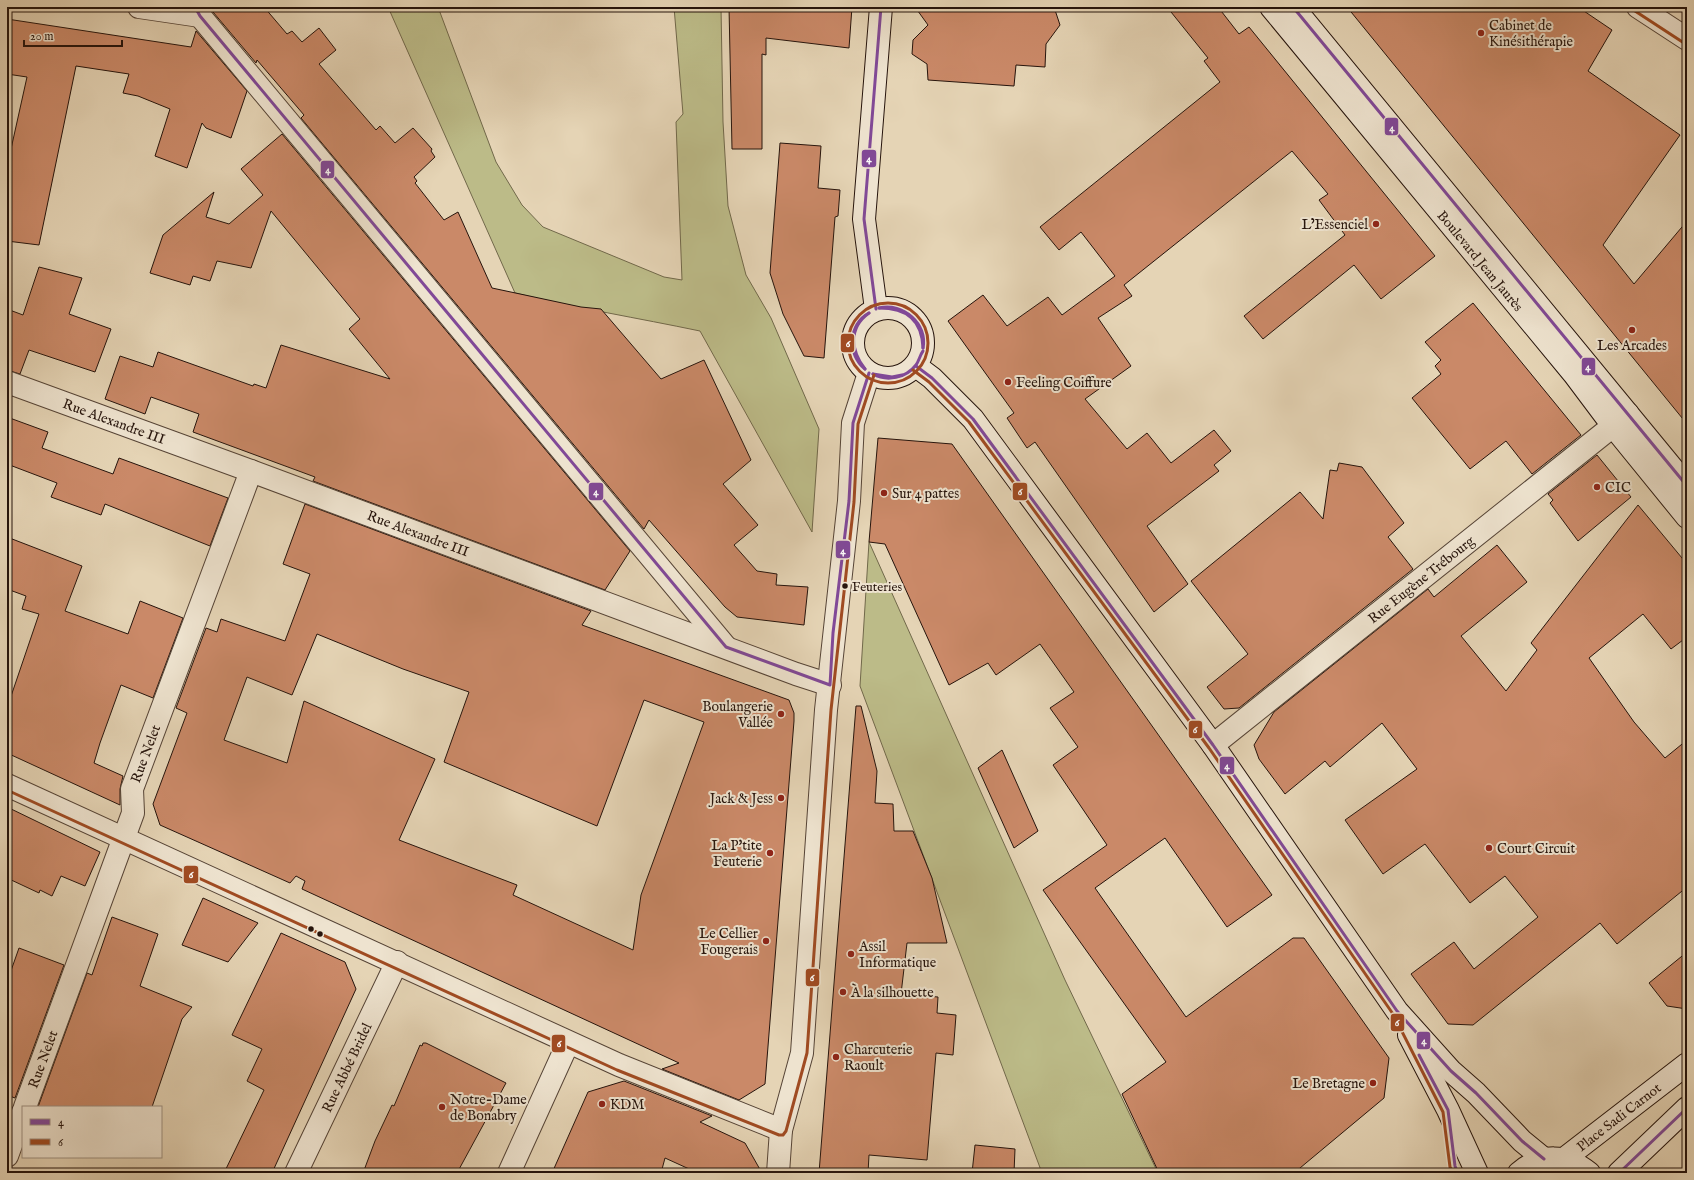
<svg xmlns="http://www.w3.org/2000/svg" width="1694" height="1180" font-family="'IM FELL English',serif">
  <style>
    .green { fill: #bcbb88; stroke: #71684a }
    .building { fill: #ca8968; stroke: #26140c; fill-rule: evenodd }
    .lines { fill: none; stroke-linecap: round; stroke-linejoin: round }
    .minor-casing { stroke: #564436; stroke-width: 24 }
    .tertiary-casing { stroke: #564436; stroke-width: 24 }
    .secondary-casing { stroke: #26140c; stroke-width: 24 }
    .minor { stroke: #eee3cf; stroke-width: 22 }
    .tertiary { stroke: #eee3cf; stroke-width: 22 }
    .secondary { stroke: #eee3cf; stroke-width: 22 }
    .bus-1-casing { stroke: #eee3cf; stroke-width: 6 }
    .bus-2-casing { stroke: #eee3cf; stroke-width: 6 }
    .bus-1 { stroke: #814997; stroke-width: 3 }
    .bus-2 { stroke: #a04b22; stroke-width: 3 }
    .poi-dot { fill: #8f2418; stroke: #eee3cf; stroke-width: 1.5 }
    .bus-dot { fill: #26140c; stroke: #eee3cf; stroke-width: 1.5 }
    .labels { text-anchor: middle; stroke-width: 4; stroke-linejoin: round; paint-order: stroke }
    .bus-label { font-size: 13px; fill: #26140c; stroke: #eee3cf; text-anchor: start }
    .poi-label { font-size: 14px; fill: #26140c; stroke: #eee3cf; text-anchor: start }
    .street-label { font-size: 14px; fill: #26140c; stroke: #eee3cf }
    .line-badge { stroke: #eee3cf; stroke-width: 1.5 }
    .badge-label { font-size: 11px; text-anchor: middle; font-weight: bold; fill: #fff }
  </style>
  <rect width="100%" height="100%" fill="#e5d4b5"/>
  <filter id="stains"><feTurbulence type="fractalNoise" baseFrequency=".005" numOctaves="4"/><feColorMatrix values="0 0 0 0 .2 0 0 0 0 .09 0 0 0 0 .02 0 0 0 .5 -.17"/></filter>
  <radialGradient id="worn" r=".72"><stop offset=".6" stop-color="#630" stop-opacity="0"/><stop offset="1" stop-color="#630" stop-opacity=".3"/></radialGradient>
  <g class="green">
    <path d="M388,7H438L496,162L522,205L543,227L664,277L682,280L676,122L683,114L674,7H721L723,122L728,206L746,275L771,318L819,429L812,532L700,331C638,318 576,308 515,293Z"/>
    <path d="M869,542L1065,980L1158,1173H1042L860,686Z"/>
  </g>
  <g class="building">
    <path d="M218,7H264L287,34L292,31L302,42L319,28L336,50L319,64L376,130L380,126L395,143L413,128L432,149L431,151L435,157L414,177L417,181L415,183L444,220L458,212L492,288L581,307L601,309L661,379L704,360L751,460L723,484L758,525L734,545L757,571L777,574L776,585L808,587L804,625L737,617L725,607L649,520L644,529L301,118L304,115L257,60L256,63L213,12Z"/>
    <path d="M729,7H852L849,48L766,38V55L762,54V149H732Z"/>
    <path d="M915,7H1054L1060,25L1046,44L1045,67L1016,65L1014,86L928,80L927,64L912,54L913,40L928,25Z"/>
    <path d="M1167,7H1218L1239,34L1249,27L1435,256L1381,299L1354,265L1263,339L1244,316L1345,235L1319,200L1328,194L1292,151L1124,285L1132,296L1098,318L1131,366L1085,399L1127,449L1147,433L1171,463L1214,430L1231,451L1214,465L1219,471L1147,526L1188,584L1154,612L1035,442L1027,448L1007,418L1014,413L948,321L983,295L1007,326L1048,297L1062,315L1115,276L1081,232L1059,250L1040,227L1220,82L1204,61L1208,58Z"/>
    <path d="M1347,7H1578L1612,30L1588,71L1680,135L1603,245L1634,284L1687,221V424Z"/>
    <path d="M7,19L191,47L196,31L247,91L231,138L206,128L202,123L187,168L155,156L170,109L138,96L123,93L129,74L76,66L39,245L7,241V167L27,77L7,74Z"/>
    <path d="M282,134L630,551L605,590L313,481L315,477L193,432L199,414L151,397L145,414L105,399L120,356L153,367L158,352L253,386L254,384L266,388L281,345L390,379L349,329L360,319L271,211L251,268L217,261L210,281L193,276L190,285L150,273L163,235L214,192L206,217L229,224L263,195L241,169Z"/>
    <path d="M780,143L821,146L818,188L840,190L838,216L835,217L824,358L804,356L783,314L770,273Z"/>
    <path d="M39,267L82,278L69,314L111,329L95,372L29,350L20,374L7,370V309L23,315Z"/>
    <path d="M1473,303L1581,435L1532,474L1506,441L1470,469L1412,398L1441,374L1435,366L1441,360L1425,342Z"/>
    <path d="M7,417L48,432L42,448L113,474L119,458L228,498L210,546L105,504L101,515L51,497L57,483L7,464Z"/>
    <path d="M878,438L952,444L1272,895L1227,927L1165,838L1095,888L1186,1017L1293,938H1304L1389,1058L1384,1098L1294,1173H1159L1122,1094L1166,1062L1043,890L1107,845L1053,765L1078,747L1050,708L1074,692L1040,644L996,675L988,663L949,685L885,544L869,542Z"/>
    <path d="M1597,455L1631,497L1578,541L1550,503L1553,500L1548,494Z"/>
    <path d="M1339,463L1362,467L1404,523L1388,537L1413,569L1239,708L1224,709L1207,687L1248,654L1191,581L1300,492L1323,519L1330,470L1337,471Z"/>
    <path d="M305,504L591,611L582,625L789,700L794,713V721L765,1084L739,1100L662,1069L679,1063L302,889L305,881L296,876L290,883L160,825L153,804L187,713L176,708L206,628L217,632L221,619L285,641L310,574L283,564ZM317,634L403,669L469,692L444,762L597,826L644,700L704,722L641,895L633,950L513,895L517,885L399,840L435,759L304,701L287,763L224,740L247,677L292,695Z"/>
    <path d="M1638,505L1687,564V637L1671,649L1643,614L1589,658L1634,722L1665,758L1687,740V887L1617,944L1600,923L1473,1025L1448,1024L1411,974L1454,942L1474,969L1538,917L1505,876L1470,903L1425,844L1383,874L1345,820L1417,769L1382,723L1330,767L1325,761L1285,794L1259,759L1254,745L1274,712L1428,589L1434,597L1497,545L1527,582L1461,636L1506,691L1537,650L1531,643Z"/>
    <path d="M7,537L82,566L65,611L128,634L140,601L183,618L153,698L121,685L100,743L94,763L123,776L120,789V805L7,753V708L39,614L22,609L26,596L7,589Z"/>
    <path d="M856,706H861L877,771L875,803L893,804L894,831H913L932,878L947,943H907L901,994L938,997L937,1013L956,1015L953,1055L936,1053L927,1160L869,1155L868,1173H819Z"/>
    <path d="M1002,750L1038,831L1014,848L978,768Z"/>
    <path d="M7,807L100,852L85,886L61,876L52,896L40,890L39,893L7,878Z"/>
    <path d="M203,898L258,923L228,962L182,945Z"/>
    <path d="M112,917L158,934L140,986L192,1007L182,1019L152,1107H38L87,973L92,975Z"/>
    <path d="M281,933L345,962L356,989L272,1173H224L264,1090L247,1081L262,1049L232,1035Z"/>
    <path d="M19,948L64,965L15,1098L7,1095V982Z"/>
    <path d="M1687,952V1009L1667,1006L1649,983Z"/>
    <path d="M423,1043H426L506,1083L457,1173H363L375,1141L392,1105L394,1106L420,1045L422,1046Z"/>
    <path d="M624,1081L712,1116L700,1122L745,1143L762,1173H698L665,1158L661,1173H552L588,1092Z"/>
    <path d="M975,1145L1015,1149L1014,1173H972Z"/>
  </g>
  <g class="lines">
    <defs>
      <g id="minor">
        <path d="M139,7L200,16"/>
        <path d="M195,7L200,16L725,646"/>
        <path d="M1638,7L1687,39"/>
        <path id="s1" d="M7,382L251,471L796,674L830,685"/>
        <path id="s2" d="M1213,745L1628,414"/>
        <path d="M7,785L619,1065L781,1130"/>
        <path id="s3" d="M25,1107L133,813L132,789L251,471"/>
        <path d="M7,1156L23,1112"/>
        <path id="s4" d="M296,1173L397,962"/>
        <path d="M509,1173L568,1043"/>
      </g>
      <path id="tertiary" d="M778,1173L781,1130L802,1053L826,710L849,501L853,423L869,373"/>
      <g id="secondary">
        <path id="s5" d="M1271,7L1574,374L1613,426L1687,517"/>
        <path d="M1293,7L1687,486"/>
        <circle cx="888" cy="343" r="35"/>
        <path d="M876,309L864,219L881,7"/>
        <path d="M916,366L932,378L973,419L1213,745L1397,1011L1451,1071L1476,1093L1522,1141L1544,1159"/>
        <path d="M1409,1035L1448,1110L1477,1173"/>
        <path id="s6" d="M1564,1159L1687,1064"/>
        <path d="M1519,1173C1542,1153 1566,1154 1589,1173"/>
        <path d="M1619,1173L1687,1108"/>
      </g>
    </defs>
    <use href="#minor" class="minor-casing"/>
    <use href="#tertiary" class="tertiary-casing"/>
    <use href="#secondary" class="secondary-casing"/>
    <use href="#minor" class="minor"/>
    <use href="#tertiary" class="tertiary"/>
    <use href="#secondary" class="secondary"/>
    <defs>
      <g id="bus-1">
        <path d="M195,7L200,16L726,647L830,685L833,633L849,501L853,423L869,373"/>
        <path d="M1293,7L1687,486"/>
        <path d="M879,308C903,302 928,324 923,348"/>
        <path d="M879,308C907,308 922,320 923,348"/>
        <path d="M876,309L864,219L881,7"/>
        <path d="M916,366L932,378L973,419L1213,745L1397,1011L1451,1071L1476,1093L1522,1141L1544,1159"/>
        <path d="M865,369C847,355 848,324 869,313"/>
        <path d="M865,369C851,351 848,328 869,313"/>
        <path d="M873,374L892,377L902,375"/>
        <path d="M873,374C887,382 906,378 916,365C919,361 920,355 923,351"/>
        <path d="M1419,1055L1448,1110L1455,1166L1458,1173"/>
        <path d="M1619,1173L1687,1108"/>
      </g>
      <g id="bus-2">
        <path d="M1635,11L1684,43"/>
        <circle cx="888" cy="343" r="40"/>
        <path d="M913,370L929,382L969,422L1209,748L1393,1014L1443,1112L1450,1167L1453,1173"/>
        <path d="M7,790L617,1070L779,1135H783L786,1131L807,1053L831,710L854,502L858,424L874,375"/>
      </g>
    </defs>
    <use href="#bus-1" class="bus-1-casing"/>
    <use href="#bus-2" class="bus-2-casing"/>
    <use href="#bus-1" class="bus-1"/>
    <use href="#bus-2" class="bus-2"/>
  </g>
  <g class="poi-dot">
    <circle cx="1481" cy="33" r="4"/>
    <circle cx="1376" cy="224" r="4"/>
    <circle cx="1632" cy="330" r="4"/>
    <circle cx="1008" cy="382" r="4"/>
    <circle cx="1597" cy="487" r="4"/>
    <circle cx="884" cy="493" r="4"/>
    <circle cx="781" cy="714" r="4"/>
    <circle cx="781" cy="798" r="4"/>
    <circle cx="1489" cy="848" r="4"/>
    <circle cx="770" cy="853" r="4"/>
    <circle cx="766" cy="941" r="4"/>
    <circle cx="851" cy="954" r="4"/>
    <circle cx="843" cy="992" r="4"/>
    <circle cx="836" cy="1057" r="4"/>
    <circle cx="1373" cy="1083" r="4"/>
    <circle cx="602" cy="1104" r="4"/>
    <circle cx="442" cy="1107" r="4"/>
  </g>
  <g class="bus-dot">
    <circle cx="845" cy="586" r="3.5"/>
    <circle cx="311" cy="929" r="3.5"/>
    <circle cx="320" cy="934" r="3.5"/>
  </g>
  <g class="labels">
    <g class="bus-label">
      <text x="852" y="591">Feuteries</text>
    </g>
    <g class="poi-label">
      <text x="1489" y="30">Cabinet de<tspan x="1489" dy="16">Kinésithérapie</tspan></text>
      <text x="1368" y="229" text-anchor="end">L’Essenciel</text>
      <text x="1632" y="350" text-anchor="middle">Les Arcades</text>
      <text x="1016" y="387">Feeling Coiffure</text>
      <text x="1605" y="492">CIC</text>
      <text x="892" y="498">Sur 4 pattes</text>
      <text x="773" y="711" text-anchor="end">Boulangerie<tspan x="773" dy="16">Vallée</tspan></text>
      <text x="773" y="803" text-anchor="end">Jack &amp; Jess</text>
      <text x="762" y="850" text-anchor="end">La P'tite<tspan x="762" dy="16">Feuterie</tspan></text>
      <text x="1497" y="853">Court Circuit</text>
      <text x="758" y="938" text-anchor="end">Le Cellier<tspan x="758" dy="16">Fougerais</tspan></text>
      <text x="859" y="951">Assil<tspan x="859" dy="16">Informatique</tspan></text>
      <text x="851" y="997">À la silhouette</text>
      <text x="844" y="1054">Charcuterie<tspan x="844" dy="16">Raoult</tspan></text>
      <text x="1365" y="1088" text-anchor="end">Le Bretagne</text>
      <text x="450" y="1104">Notre-Dame<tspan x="450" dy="16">de Bonabry</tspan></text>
      <text x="610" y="1109">KDM</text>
    </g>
    <g class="street-label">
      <text dy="5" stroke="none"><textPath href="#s5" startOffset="329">Boulevard Jean Jaurès</textPath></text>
      <text dy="5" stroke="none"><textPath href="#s1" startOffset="114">Rue Alexandre III</textPath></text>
      <text dy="5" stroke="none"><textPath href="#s1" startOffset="438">Rue Alexandre III</textPath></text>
      <text dy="5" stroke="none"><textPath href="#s2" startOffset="266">Rue Eugène Trébourg</textPath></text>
      <text dy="5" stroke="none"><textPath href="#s3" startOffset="375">Rue Nelet</textPath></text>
      <text dy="5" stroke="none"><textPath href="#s3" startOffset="51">Rue Nelet</textPath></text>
      <text dy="5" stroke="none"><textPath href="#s4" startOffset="117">Rue Abbé Bridel</textPath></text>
      <text dy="5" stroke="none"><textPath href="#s6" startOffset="69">Place Sadi Carnot</textPath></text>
    </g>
  </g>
  <g class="line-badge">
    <rect x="1384" y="117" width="15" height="19" rx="4" fill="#814997"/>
    <rect x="861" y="149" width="16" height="19" rx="4" fill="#814997"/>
    <rect x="320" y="160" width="15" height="19" rx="4" fill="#814997"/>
    <rect x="840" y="333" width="15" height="20" rx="4" fill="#a04b22"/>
    <rect x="1581" y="357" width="15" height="19" rx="4" fill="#814997"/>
    <rect x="588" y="482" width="16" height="19" rx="4" fill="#814997"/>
    <rect x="1012" y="482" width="16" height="19" rx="4" fill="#a04b22"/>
    <rect x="835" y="540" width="16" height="19" rx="4" fill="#814997"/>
    <rect x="1188" y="720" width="15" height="19" rx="4" fill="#a04b22"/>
    <rect x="1219" y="756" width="16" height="19" rx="4" fill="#814997"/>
    <rect x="183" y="865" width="16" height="19" rx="4" fill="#a04b22"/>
    <rect x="805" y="968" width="15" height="19" rx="4" fill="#a04b22"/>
    <rect x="1390" y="1013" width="15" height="19" rx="4" fill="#a04b22"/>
    <rect x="1416" y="1031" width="15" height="19" rx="4" fill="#814997"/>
    <rect x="551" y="1034" width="15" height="19" rx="4" fill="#a04b22"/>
  </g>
  <g class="badge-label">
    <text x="1392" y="131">4</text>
    <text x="869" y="162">4</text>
    <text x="328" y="173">4</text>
    <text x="848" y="347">6</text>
    <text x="1588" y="370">4</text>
    <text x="596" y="495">4</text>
    <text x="1020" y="495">6</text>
    <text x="843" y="554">4</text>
    <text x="1195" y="733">6</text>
    <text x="1227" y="769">4</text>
    <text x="191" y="878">6</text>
    <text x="812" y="981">6</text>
    <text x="1397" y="1026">6</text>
    <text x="1424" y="1044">4</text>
    <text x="559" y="1047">6</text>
  </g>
  <rect width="1694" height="1180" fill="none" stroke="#e5d4b5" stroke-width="24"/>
  <rect x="8" y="8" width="1678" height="1164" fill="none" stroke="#26140c" stroke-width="2"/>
  <rect x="12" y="12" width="1670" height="1156" fill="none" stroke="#26140c"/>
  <rect x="22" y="1106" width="140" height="52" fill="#eee3cf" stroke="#9e9081"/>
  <rect x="30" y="1119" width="20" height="6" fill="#814997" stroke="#9e9081"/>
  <text x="58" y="1126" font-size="12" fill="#26140c">4</text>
  <rect x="30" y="1139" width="20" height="6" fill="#a04b22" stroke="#9e9081"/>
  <text x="58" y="1146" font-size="12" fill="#26140c">6</text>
  <path d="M24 40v6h98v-6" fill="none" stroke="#26140c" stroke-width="2"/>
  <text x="30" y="40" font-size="12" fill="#26140c" stroke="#eee3cf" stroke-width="3" paint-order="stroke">20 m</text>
  <rect width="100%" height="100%" filter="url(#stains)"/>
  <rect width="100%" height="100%" fill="url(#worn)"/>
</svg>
